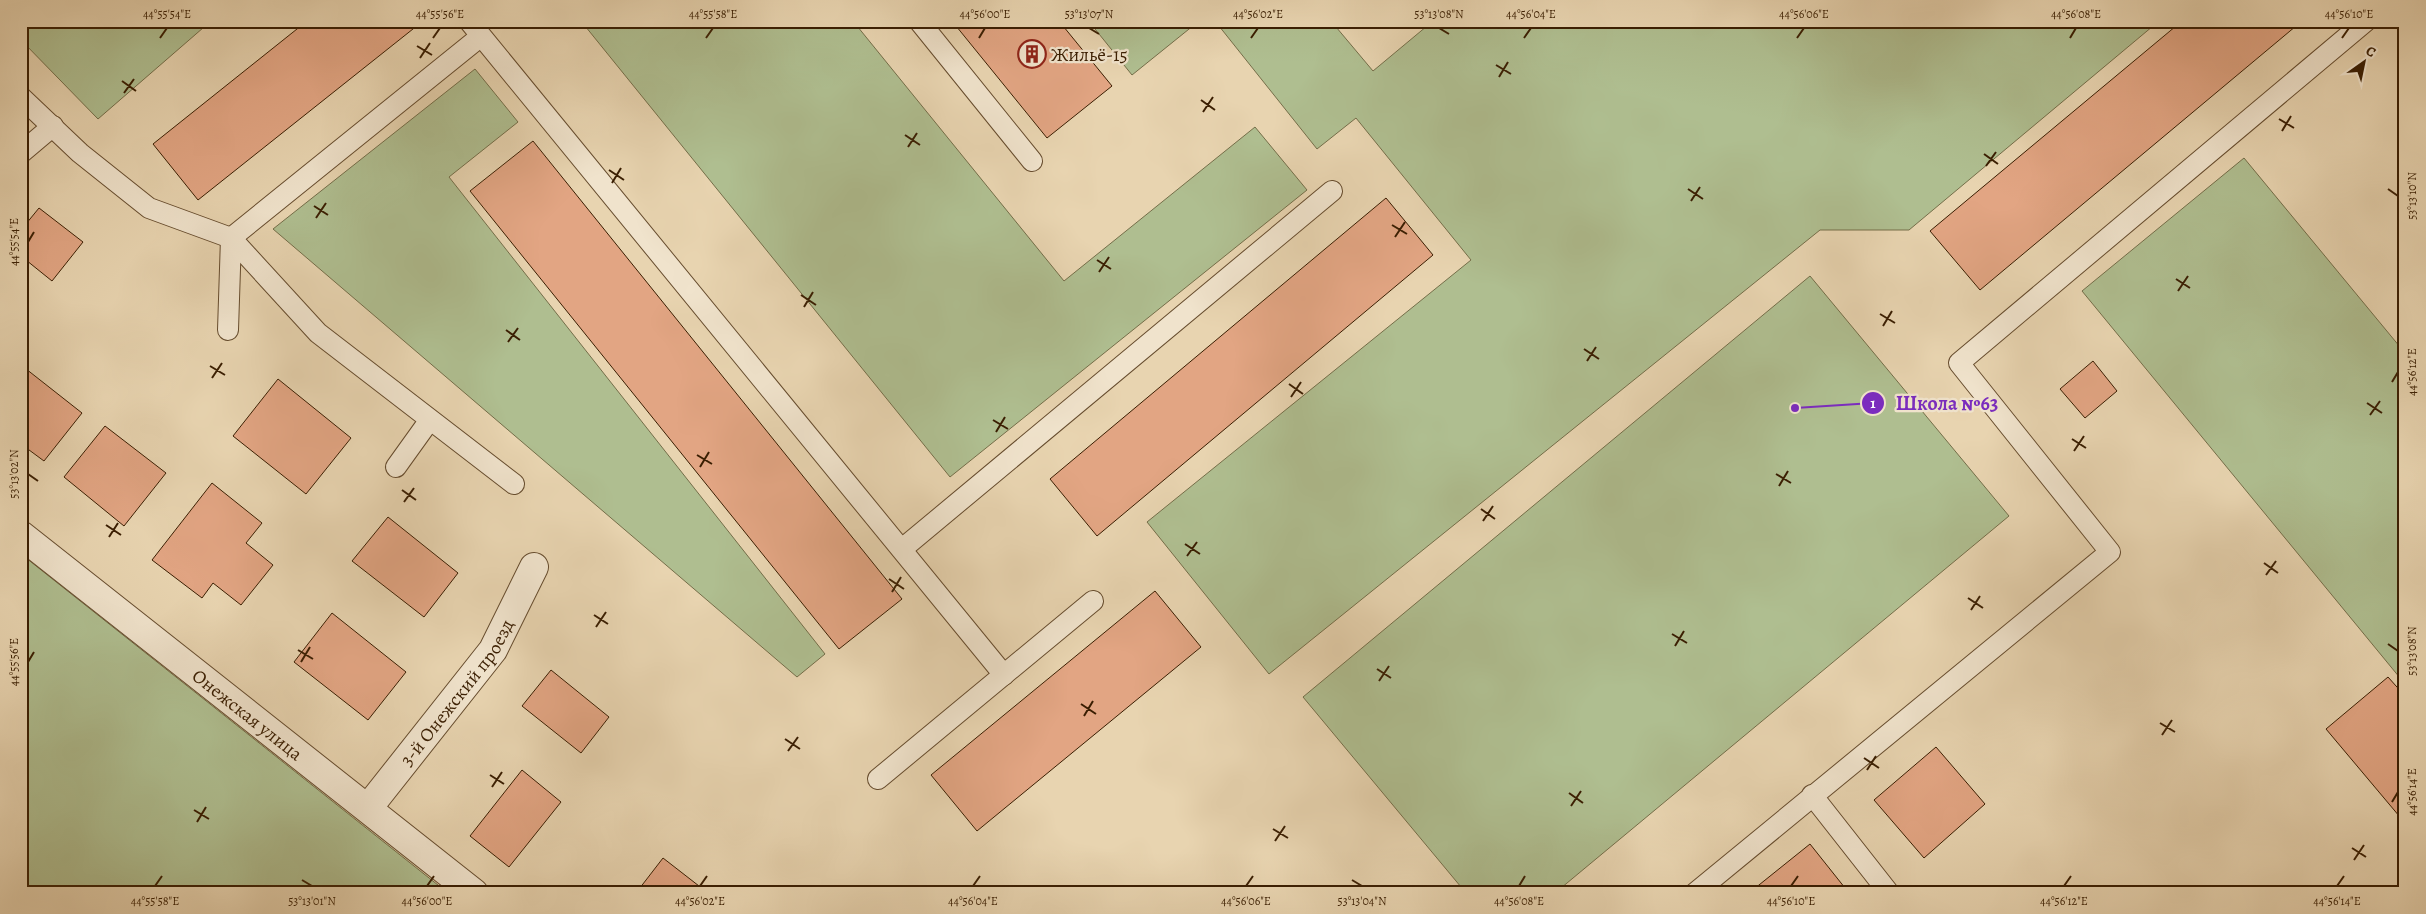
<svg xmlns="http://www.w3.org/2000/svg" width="2426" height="914" font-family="Alegreya,serif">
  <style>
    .green { fill: #afbe90; stroke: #746e49 }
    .building { fill: #e2a583; stroke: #3a1e02 }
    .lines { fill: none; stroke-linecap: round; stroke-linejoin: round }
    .lane-casing { stroke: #664c2e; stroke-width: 22 }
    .street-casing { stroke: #664c2e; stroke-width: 30 }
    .lane { stroke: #f0e3cc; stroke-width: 20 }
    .street { stroke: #f0e3cc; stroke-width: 28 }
    .ticks { fill: none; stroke: #3a1e02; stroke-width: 2 }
    .labels { text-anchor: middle; stroke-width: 4.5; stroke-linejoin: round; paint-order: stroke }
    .poi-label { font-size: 19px; fill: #3a1e02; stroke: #f0e3cc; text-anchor: start }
    .street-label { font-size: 19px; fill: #3a1e02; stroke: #f0e3cc }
    .leader { fill: none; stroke: #7b2cbf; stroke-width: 2 }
    .callout-dot { fill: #7b2cbf; stroke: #f0e3cc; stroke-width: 2 }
    .mark-label { font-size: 15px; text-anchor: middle; font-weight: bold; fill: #fff }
    .callout-label { font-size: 20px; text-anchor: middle; font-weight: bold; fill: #7b2cbf; stroke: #f0e3cc; stroke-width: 4.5; stroke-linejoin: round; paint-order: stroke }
    .neatline { fill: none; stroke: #3a1e02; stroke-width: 2 }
    .ticks-label { font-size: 12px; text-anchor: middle; fill: #3a1e02 }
  </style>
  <rect width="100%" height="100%" fill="#e8d4b0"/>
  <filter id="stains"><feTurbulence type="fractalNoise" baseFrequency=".004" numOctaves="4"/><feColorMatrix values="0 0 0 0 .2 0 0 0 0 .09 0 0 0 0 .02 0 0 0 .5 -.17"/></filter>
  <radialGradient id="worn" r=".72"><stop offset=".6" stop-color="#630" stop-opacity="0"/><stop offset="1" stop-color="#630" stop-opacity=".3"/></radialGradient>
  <g class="green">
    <path d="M21,21H211L98,119L21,40Z"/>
    <path d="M581,21H853L1064,281L1255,127L1307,190L950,477Z"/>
    <path d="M1095,21H1199L1132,75L1091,24Z"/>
    <path d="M1215,21H1331L1373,71L1433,21H2159L1909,230H1820L1269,674L1147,522L1471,260L1356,118L1317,149Z"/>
    <path d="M475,69L518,122L449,177L825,654L797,677L273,229Z"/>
    <path d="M2244,158L2405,353V684L2082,291Z"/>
    <path d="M1810,276L2009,516L1555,893H1466L1303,697Z"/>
    <path d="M21,554L448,893H26L21,889Z"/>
  </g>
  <g class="building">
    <path d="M307,21H423L198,200L153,144Z"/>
    <path d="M952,21H1059L1112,86L1047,138Z"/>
    <path d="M2182,21H2302L1980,290L1930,231Z"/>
    <path d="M533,141L902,599L839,649L470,191Z"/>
    <path d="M1386,198L1433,255L1097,536L1050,479Z"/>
    <path d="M39,208L83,242L52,281L21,256V230Z"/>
    <path d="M2093,361L2117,391L2085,418L2060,389Z"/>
    <path d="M21,365L82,413L44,461L21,444Z"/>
    <path d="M278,379L351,438L306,494L233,436Z"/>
    <path d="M105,426L166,473L124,526L64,477Z"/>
    <path d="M212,483L262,523L246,543L273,565L241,605L213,583L202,598L152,560Z"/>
    <path d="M388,517L458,573L424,617L352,561Z"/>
    <path d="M1155,591L1201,647L977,831L931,775Z"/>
    <path d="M332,613L406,672L368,720L294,662Z"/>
    <path d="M551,670L609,717L581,753L522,706Z"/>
    <path d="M2388,677L2405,696V823L2326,729Z"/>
    <path d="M1936,747L1985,804L1924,858L1874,800Z"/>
    <path d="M522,770L561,802L509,867L470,836Z"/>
    <path d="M1810,844L1849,893H1749Z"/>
    <path d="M663,858L708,893H636Z"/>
  </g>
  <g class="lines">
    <defs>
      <g id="lane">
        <path d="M469,21L1004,675"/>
        <path d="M919,21L1032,161"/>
        <path d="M21,97L80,153L149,208L231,238L318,333L514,484"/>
        <path d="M21,153L53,126"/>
        <path d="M228,330L231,238L480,37"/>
        <path d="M396,467L429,421"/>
        <path d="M902,549L1332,191"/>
        <path d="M878,779L1093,601"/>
        <path d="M1812,795L1889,893"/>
        <path d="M1695,893L2110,552L1959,363L2366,21"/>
      </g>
      <g id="street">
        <path id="s1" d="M21,535L474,893"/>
        <path id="s2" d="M368,808L493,650L534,567"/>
      </g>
    </defs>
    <use href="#lane" class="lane-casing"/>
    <use href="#street" class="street-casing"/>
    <use href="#lane" class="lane"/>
    <use href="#street" class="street"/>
  </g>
  <path class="ticks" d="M1089,28L1099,34M1439,28L1449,34M160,38L167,28M433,38L440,28M706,38L713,28M979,38L985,28M1251,38L1258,28M1524,38L1531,28M1797,38L1804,28M2070,38L2076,28M2342,38L2349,28M417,46L432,55M420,58L430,43M1496,65L1511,74M1499,77L1508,62M122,81L136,91M124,93L134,79M1201,100L1215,110M1203,112L1213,97M2279,119L2294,128M2282,131L2291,116M905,135L920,145M908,147L917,133M1984,154L1998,164M1986,166L1996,152M609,170L624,180M612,183L621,168M1688,189L1703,199M2388,189L2398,196M1691,201L1700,187M314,206L328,215M316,218L326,203M1392,225L1407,234M1395,237L1405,222M28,242L34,232M1097,260L1111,269M1099,272L1109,257M2176,279L2190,288M2178,291L2188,276M801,295L816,305M804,307L813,292M1880,314L1895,323M1883,326L1892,311M506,330L520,340M508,342L518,328M1584,349L1599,359M1587,361L1596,347M210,366L225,375M212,378L222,363M2392,382L2398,372M1289,384L1303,394M1291,397L1301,382M2367,403L2382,413M2370,415L2380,401M993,420L1008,429M996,432L1005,417M2072,439L2086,448M2074,451L2084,436M697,455L712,464M700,467L709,452M28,474L38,481M1776,474L1791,483M1779,486L1788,471M402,490L416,500M404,502L414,488M1481,509L1495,519M1483,521L1493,506M106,525L121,535M109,537L118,523M1185,544L1200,554M1187,556L1197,542M2264,563L2278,573M2266,575L2276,561M889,579L904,589M892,592L901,577M1968,598L1983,608M1971,610L1980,596M594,615L608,624M596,627L606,612M1672,634L1687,643M2388,644L2398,651M1675,646L1684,631M298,650L313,659M28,662L34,652M301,662L310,647M1377,669L1391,678M1379,681L1389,666M1081,704L1096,714M1084,716L1093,701M2160,723L2175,732M2162,735L2172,720M785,739L800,749M788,751L798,737M1864,758L1879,768M1867,770L1876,756M490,775L504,784M492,787L502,772M1569,793L1583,803M2392,802L2398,792M1571,806L1581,791M194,810L209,819M197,822L206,807M1273,829L1288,838M1275,841L1285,826M2352,848L2366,857M2354,860L2364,845M302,880L312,886M1352,880L1362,886M155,886L162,876M427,886L434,876M700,886L707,876M973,886L980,876M1246,886L1253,876M1519,886L1525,876M1791,886L1798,876M2064,886L2071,876M2337,886L2344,876"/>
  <defs>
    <symbol id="building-ring" viewBox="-11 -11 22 22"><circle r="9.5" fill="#f0e3cc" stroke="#8f2418" stroke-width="1.5"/><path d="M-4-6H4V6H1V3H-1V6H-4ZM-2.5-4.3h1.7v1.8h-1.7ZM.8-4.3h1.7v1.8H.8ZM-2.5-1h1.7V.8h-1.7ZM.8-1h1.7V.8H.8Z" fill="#8f2418"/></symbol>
  </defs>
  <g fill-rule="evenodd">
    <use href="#building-ring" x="1016" y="38" width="32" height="32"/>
  </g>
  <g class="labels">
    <g class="poi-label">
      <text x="1051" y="61">Жильё-15</text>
    </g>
    <g class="street-label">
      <text dy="7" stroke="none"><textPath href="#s2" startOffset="146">3-й Онежский проезд</textPath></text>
      <text dy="7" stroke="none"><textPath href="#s1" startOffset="289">Онежская улица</textPath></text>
    </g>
  </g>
  <path class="leader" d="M1795 408L1873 403"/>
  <g class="callout-dot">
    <circle cx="1795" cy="408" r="5"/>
    <circle cx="1873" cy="403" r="12"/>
  </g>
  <g class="mark-label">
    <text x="1873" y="408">1</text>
  </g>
  <g class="callout-label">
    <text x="1947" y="410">Школа №63</text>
  </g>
  <rect width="2426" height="914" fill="none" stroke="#e8d4b0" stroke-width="55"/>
  <g transform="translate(2364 62) rotate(33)" stroke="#f0e3cc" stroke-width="4" paint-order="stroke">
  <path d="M0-4L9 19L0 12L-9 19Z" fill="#3a1e02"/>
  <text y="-8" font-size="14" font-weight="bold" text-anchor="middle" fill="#3a1e02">С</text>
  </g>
  <rect x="28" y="28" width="2370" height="858" class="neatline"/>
  <g class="ticks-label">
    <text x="167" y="18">44°55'54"E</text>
    <text x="440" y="18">44°55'56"E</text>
    <text x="713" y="18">44°55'58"E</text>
    <text x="985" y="18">44°56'00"E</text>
    <text x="1089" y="18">53°13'07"N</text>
    <text x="1258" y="18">44°56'02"E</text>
    <text x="1439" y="18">53°13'08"N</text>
    <text x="1531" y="18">44°56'04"E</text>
    <text x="1804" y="18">44°56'06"E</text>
    <text x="2076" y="18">44°56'08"E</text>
    <text x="2349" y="18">44°56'10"E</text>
    <text transform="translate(2412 196) rotate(-90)" y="4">53°13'10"N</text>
    <text transform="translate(14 242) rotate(-90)" y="4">44°55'54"E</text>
    <text transform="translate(2412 372) rotate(-90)" y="4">44°56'12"E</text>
    <text transform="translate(14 474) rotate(-90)" y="4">53°13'02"N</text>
    <text transform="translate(2412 651) rotate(-90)" y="4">53°13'08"N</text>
    <text transform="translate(14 662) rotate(-90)" y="4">44°55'56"E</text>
    <text transform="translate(2412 792) rotate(-90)" y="4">44°56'14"E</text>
    <text x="155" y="905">44°55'58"E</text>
    <text x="312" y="905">53°13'01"N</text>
    <text x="427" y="905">44°56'00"E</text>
    <text x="700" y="905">44°56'02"E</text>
    <text x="973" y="905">44°56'04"E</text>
    <text x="1246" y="905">44°56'06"E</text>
    <text x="1362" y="905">53°13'04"N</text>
    <text x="1519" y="905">44°56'08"E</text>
    <text x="1791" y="905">44°56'10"E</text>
    <text x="2064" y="905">44°56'12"E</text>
    <text x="2337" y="905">44°56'14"E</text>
  </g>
  <rect width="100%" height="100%" filter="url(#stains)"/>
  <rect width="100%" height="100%" fill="url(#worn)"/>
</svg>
